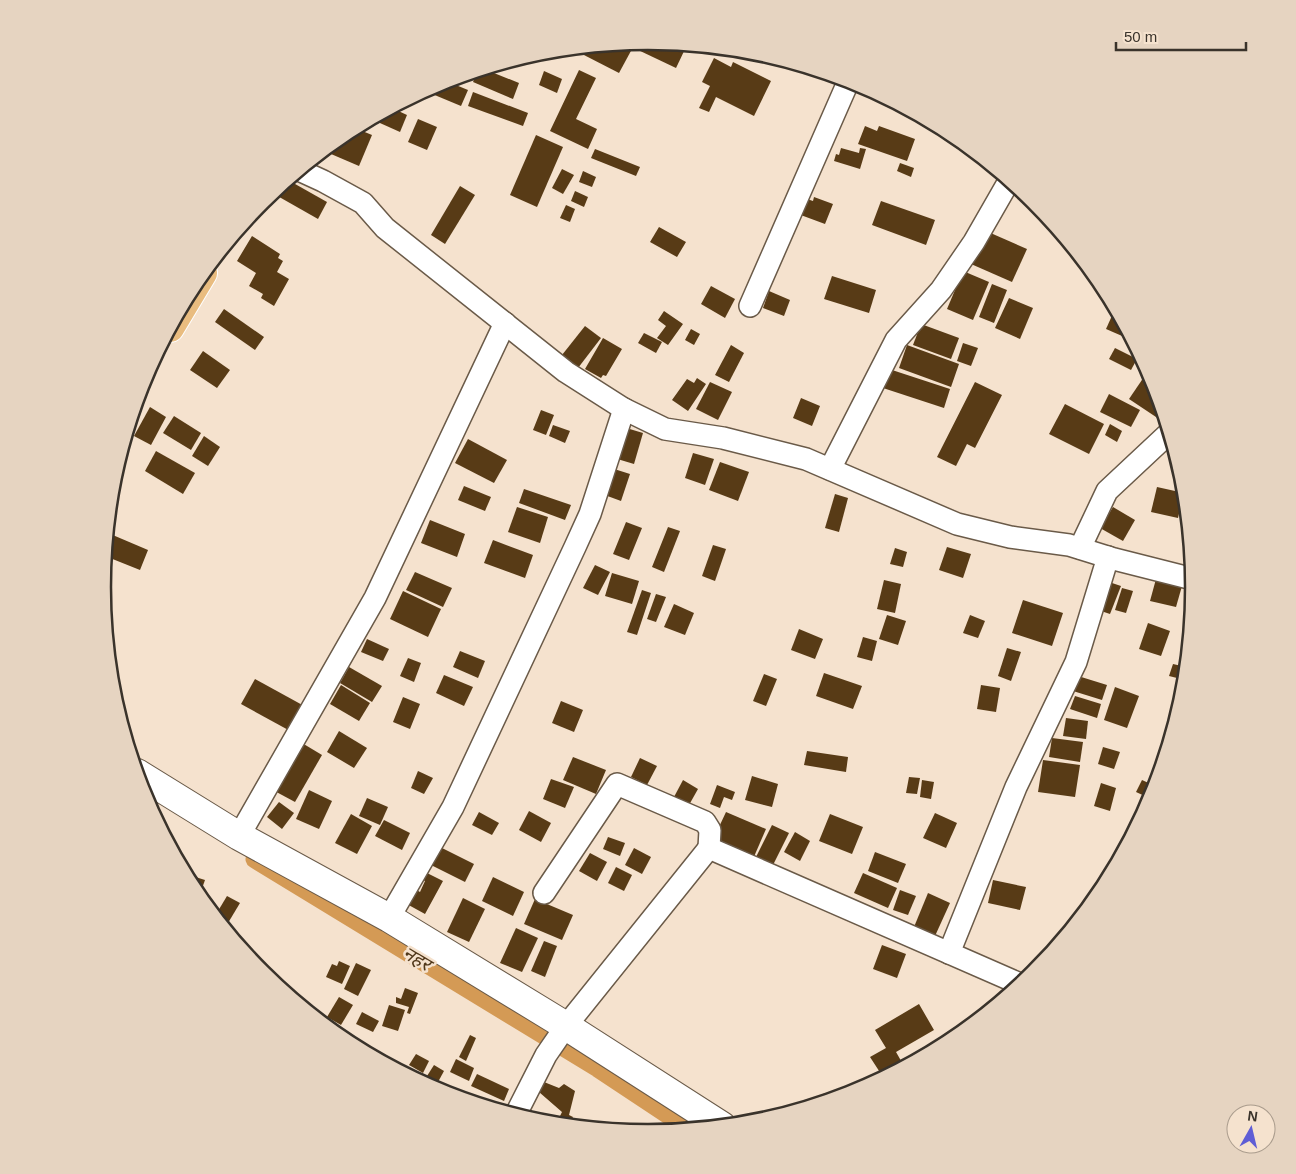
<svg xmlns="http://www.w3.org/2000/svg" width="1296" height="1174" font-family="Helvetica,'Noto Sans Devanagari',sans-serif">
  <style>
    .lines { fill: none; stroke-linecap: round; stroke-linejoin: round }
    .canal { stroke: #d49a55; stroke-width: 19 }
    .building { fill: #583b16 }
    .street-casing { stroke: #6a5a48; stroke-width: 24 }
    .secondary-casing { stroke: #6a5a48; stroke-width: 30 }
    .primary-casing { stroke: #fff; stroke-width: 30 }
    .street { stroke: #fff; stroke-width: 21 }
    .secondary { stroke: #fff; stroke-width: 28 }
    .primary { stroke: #e9bc7f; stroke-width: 28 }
    .labels { text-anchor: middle; stroke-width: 5; stroke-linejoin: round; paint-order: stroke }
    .water-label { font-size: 19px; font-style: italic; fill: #503719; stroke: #f5e2ce }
    .rim { fill: none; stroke: #3a332b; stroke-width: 2.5 }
  </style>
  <rect width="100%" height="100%" fill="#f5e2ce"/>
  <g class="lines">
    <path class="canal" d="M255,859L598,1068L690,1129"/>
  </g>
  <g class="building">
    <path d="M648,41L687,45L676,68L636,49L639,42Z"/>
    <path d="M622,44L632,49L619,73L582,54L585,47Z"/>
    <path d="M714,58L731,67L733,62L771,81L754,116L716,97L709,112L699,108L710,86L702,82Z"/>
    <path d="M484,69L519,83L513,99L473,82L478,71Z"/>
    <path d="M579,70L596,78L576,119L597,129L588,149L550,131Z"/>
    <path d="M544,71L562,79L557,93L539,85Z"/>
    <path d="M446,81L468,90L461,106L425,91Z"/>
    <path d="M473,92L528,113L523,126L468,106Z"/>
    <path d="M392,108L407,115L400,132L371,119Z"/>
    <path d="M418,119L437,127L427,150L408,142Z"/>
    <path d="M865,126L877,131L879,126L915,139L907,161L858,144Z"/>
    <path d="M355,128L372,135L359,166L324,151L345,133Z"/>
    <path d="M946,130L971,149L968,154L942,138Z"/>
    <path d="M536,135L563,147L537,207L510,195Z"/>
    <path d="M841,148L859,153L860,148L866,149L860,169L834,161L836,154L839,155Z"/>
    <path d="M595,149L640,167L636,176L591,158Z"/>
    <path d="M900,163L914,168L911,177L897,171Z"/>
    <path d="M562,169L574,175L563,194L552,188Z"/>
    <path d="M583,171L596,177L592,187L579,182Z"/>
    <path d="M288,180L327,202L318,219L274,194L277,189Z"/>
    <path d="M460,186L475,195L445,244L431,235Z"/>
    <path d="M575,191L588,197L584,207L571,201Z"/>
    <path d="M814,197L833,204L825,224L798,214L804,198L813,201Z"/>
    <path d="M881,201L935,220L926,245L872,225Z"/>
    <path d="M566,205L575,209L570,222L560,218Z"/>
    <path d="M659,227L686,242L677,257L650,242Z"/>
    <path d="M986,231L1027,249L1012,282L971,264Z"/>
    <path d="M252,236L280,254L278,258L283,261L277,272L289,279L274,306L261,298L263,294L249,286L256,273L237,261Z"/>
    <path d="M963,271L989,282L973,320L947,309Z"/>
    <path d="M832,276L876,290L869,313L824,299Z"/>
    <path d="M992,284L1007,290L994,323L979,317Z"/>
    <path d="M711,286L735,299L725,318L701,304Z"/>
    <path d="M769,291L790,300L784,316L763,308Z"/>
    <path d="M1009,298L1033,308L1020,339L995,328Z"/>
    <path d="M224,309L264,337L255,350L215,322Z"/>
    <path d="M1115,309L1130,337L1129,339L1106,329Z"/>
    <path d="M664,311L683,324L668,345L657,338L666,326L658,320Z"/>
    <path d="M921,324L959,338L951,359L913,345Z"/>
    <path d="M585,326L601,338L578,368L562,355Z"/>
    <path d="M691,329L700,334L694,345L685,340Z"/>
    <path d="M644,333L662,342L656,353L638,343Z"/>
    <path d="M603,338L622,349L606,376L603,375L601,378L585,369Z"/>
    <path d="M963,343L978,348L971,366L957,361Z"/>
    <path d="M731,345L744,353L729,382L715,375Z"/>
    <path d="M907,345L959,364L951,387L899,368Z"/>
    <path d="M1115,348L1137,359L1131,370L1109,359Z"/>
    <path d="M203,351L230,370L217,388L190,370Z"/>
    <path d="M889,369L950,389L944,408L883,388Z"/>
    <path d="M1148,371L1152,378L1163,414L1159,419L1129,399Z"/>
    <path d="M697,378L706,384L688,411L672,400L687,379L694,383Z"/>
    <path d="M710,382L732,392L718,420L696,409Z"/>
    <path d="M975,382L1002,395L975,448L967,444L956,466L937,457Z"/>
    <path d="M1109,394L1140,410L1131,427L1100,412Z"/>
    <path d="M801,398L820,406L812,426L793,418Z"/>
    <path d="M1065,404L1104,424L1089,454L1049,434Z"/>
    <path d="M150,407L166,417L151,445L134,436Z"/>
    <path d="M541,410L554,415L546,435L533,430Z"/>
    <path d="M174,416L201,433L191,450L163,433Z"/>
    <path d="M1110,424L1122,431L1117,442L1105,435Z"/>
    <path d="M553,425L570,431L565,443L549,436Z"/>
    <path d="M623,427L643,433L634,464L614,458Z"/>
    <path d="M204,436L220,447L208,466L192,456Z"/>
    <path d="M468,439L507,460L494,483L455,463Z"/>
    <path d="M156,451L195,473L183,494L145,471Z"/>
    <path d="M693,453L714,459L705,485L685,478Z"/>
    <path d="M720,462L749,472L738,501L709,490Z"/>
    <path d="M611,468L630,474L621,501L602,494Z"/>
    <path d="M464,486L491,497L485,511L458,500Z"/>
    <path d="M1157,487L1184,493L1178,518L1151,512Z"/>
    <path d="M524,489L571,505L565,520L519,503Z"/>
    <path d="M835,494L848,498L839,532L825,528Z"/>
    <path d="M517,507L548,517L540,543L508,532Z"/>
    <path d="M1113,507L1135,520L1123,541L1100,528Z"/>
    <path d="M430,520L465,534L457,557L421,543Z"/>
    <path d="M626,522L642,528L629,560L613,554Z"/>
    <path d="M668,527L680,531L664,572L652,567Z"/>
    <path d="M108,533L148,550L140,570L105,556Z"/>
    <path d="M493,540L533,555L525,578L484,563Z"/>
    <path d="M713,545L726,549L715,581L702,576Z"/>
    <path d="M947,547L971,554L963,578L939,570Z"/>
    <path d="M895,548L907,552L903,567L890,564Z"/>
    <path d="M595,565L610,572L598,595L583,588Z"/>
    <path d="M415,572L452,588L443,607L406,590Z"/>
    <path d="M612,573L639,581L632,604L605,596Z"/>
    <path d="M1156,579L1182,586L1176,607L1150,601Z"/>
    <path d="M884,580L901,584L895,613L877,609Z"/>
    <path d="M1112,583L1121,586L1110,614L1101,611Z"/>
    <path d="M1122,588L1133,591L1126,613L1115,610Z"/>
    <path d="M642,590L651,593L637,635L627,632Z"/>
    <path d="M403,591L441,609L428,637L390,619Z"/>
    <path d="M656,594L666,597L656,622L647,619Z"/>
    <path d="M1023,600L1063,613L1052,646L1012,633Z"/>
    <path d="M674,604L694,613L685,635L664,627Z"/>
    <path d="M887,615L906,621L898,645L879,639Z"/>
    <path d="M970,615L985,621L978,638L963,633Z"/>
    <path d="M1148,623L1170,631L1161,656L1139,649Z"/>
    <path d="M799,629L823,639L815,659L791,650Z"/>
    <path d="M863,637L877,641L872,661L857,657Z"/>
    <path d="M367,639L389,649L383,661L361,652Z"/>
    <path d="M1007,648L1021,652L1011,681L998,676Z"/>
    <path d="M460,651L485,661L478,678L453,667Z"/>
    <path d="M408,658L421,663L414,682L400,676Z"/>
    <path d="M1173,664L1186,667L1185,680L1169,676Z"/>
    <path d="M349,667L382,686L372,702L340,683Z"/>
    <path d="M824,673L862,686L853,709L816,696Z"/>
    <path d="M764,674L777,679L766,706L753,701Z"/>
    <path d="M444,675L473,687L464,706L436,693Z"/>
    <path d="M1078,676L1107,685L1102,700L1073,691Z"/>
    <path d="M255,679L306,707L292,732L241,704Z"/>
    <path d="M341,685L370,703L359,721L330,704Z"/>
    <path d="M981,685L1000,688L996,712L977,709Z"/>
    <path d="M1115,687L1139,696L1127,728L1104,720Z"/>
    <path d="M1075,696L1101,704L1097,718L1070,709Z"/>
    <path d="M403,697L420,704L410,729L393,722Z"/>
    <path d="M561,701L583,710L574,732L552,723Z"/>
    <path d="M1171,708L1178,710L1171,734L1165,733Z"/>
    <path d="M1066,718L1088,721L1086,739L1063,736Z"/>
    <path d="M339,731L367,748L354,768L327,752Z"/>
    <path d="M1052,738L1083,742L1080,762L1049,757Z"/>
    <path d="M297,740L322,755L295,802L269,788Z"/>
    <path d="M1103,747L1120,752L1114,769L1098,764Z"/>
    <path d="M807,751L848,757L846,772L804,765Z"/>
    <path d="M573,757L606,770L596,794L563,780Z"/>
    <path d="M640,758L657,766L647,785L631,777Z"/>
    <path d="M1043,760L1080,765L1075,797L1038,792Z"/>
    <path d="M418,771L433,778L424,794L411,788Z"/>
    <path d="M752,776L778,784L772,807L745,800Z"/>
    <path d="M909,777L920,778L917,794L906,793Z"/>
    <path d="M551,779L574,787L565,808L543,799Z"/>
    <path d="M683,780L698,789L689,805L674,797Z"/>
    <path d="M922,780L934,782L931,799L920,797Z"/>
    <path d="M1142,780L1153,785L1147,797L1136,792Z"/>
    <path d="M1101,783L1116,788L1110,811L1094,806Z"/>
    <path d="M717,785L735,792L732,800L724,797L720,808L710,804Z"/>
    <path d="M309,790L332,801L319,829L296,819Z"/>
    <path d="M367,798L388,807L380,825L359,816Z"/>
    <path d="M279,802L294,813L282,829L267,817Z"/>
    <path d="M529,811L551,823L541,842L519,830Z"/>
    <path d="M479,812L499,823L492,835L472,825Z"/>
    <path d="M726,812L766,829L753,859L712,842Z"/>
    <path d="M935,813L957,823L946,848L923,838Z"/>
    <path d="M351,814L372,826L357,854L335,843Z"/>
    <path d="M830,814L863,827L852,854L819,841Z"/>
    <path d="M384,820L410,833L402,850L375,836Z"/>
    <path d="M772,825L789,833L773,865L756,857Z"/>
    <path d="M795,832L810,841L800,861L784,852Z"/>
    <path d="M608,837L625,843L620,856L603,849Z"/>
    <path d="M438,846L474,864L465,882L429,864Z"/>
    <path d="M634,848L651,857L642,874L625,865Z"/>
    <path d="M875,852L906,864L898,883L868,871Z"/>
    <path d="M590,853L607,862L597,881L579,871Z"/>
    <path d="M616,867L632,875L624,891L608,883Z"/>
    <path d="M425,872L443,881L425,914L405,903L413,888L420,892L425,881L421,879Z"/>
    <path d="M863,873L897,888L888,908L854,893Z"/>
    <path d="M189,875L205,880L199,897L188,879Z"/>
    <path d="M493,877L524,892L513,916L482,901Z"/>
    <path d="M993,880L1026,887L1020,910L988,903Z"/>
    <path d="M900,890L916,896L908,915L893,910Z"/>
    <path d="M928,893L950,903L935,936L914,927Z"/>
    <path d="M227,896L240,903L225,928L215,916Z"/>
    <path d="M463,898L485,909L469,942L447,932Z"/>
    <path d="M535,899L573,915L562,940L524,924Z"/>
    <path d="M516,928L538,938L522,972L500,963Z"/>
    <path d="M544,941L557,946L545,977L531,971Z"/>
    <path d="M882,945L906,954L897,978L873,969Z"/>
    <path d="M339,961L350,966L342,984L326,977L332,964L337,966Z"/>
    <path d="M356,963L371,970L358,996L344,989Z"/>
    <path d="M405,988L418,993L410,1014L407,1013L409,1007L396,1003V997L401,999Z"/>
    <path d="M339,997L353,1005L341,1025L327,1017Z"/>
    <path d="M919,1004L934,1030L896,1052L904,1066L883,1077L870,1057L886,1048L875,1030Z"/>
    <path d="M389,1005L405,1010L398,1031L382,1026Z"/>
    <path d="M362,1012L379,1021L373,1032L356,1024Z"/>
    <path d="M470,1035L476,1038L466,1061L459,1057Z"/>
    <path d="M416,1054L429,1061L423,1073L409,1065Z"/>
    <path d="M456,1059L474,1068L469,1081L450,1072Z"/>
    <path d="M434,1065L444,1071L438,1082L427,1076Z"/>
    <path d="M477,1074L509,1089L504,1101L471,1086Z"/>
    <path d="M417,1076L447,1091L446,1093L416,1079Z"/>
    <path d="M544,1082L559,1088L564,1084L575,1091L569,1115L573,1117L569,1125L556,1124L562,1112L539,1092Z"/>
    <path d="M824,1093L835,1098L820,1103Z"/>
  </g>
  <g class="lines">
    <defs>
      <g id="street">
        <path d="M299,170L323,181L363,203L385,228L566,372L624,409L665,429L723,438L806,459L957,524L1010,537L1069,545L1114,559L1193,579"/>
        <path d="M750,306L849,80"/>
        <path d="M830,469L896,340L941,290L974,242L1009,181"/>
        <path d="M1080,548L1107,491L1169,433"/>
        <path d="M239,836L375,598L505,323"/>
        <path d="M544,893L617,784L705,822L710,830L709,848"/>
        <path d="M389,918L453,807L575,547L590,514L624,409"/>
        <path d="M949,953L1016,787L1076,662L1108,557"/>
        <path d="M516,1114L546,1055L566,1026L709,848L1020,984"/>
      </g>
      <path id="secondary" d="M137,773L239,836L389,918L566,1026L722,1126"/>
      <path id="primary" d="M170,328L203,273"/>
    </defs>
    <use href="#street" class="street-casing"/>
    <use href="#secondary" class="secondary-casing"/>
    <use href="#primary" class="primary-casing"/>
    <use href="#street" class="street"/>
    <use href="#secondary" class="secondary"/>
    <use href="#primary" class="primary"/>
  </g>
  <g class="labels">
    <g class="water-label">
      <text transform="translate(417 958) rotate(31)" y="7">नहर</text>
    </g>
  </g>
  <path d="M0 0H1296V1174H0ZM111 587a537 537 0 1 1 1074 0a537 537 0 1 1-1074 0Z" fill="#e6d4c1" fill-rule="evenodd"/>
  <path class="rim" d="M111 587a537 537 0 1 1 1074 0a537 537 0 1 1-1074 0Z"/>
  <g transform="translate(1251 1129) rotate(8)"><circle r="24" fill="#f5e2ce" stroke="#aa9c8d"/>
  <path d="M0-4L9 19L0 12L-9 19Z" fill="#5f5dd5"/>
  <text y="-8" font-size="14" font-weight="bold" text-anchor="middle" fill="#3a332b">N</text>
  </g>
  <path d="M1116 42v8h130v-8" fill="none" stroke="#3a332b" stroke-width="2.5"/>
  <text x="1124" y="42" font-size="15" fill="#3a332b" stroke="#f5e2ce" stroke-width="4" paint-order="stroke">50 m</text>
</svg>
